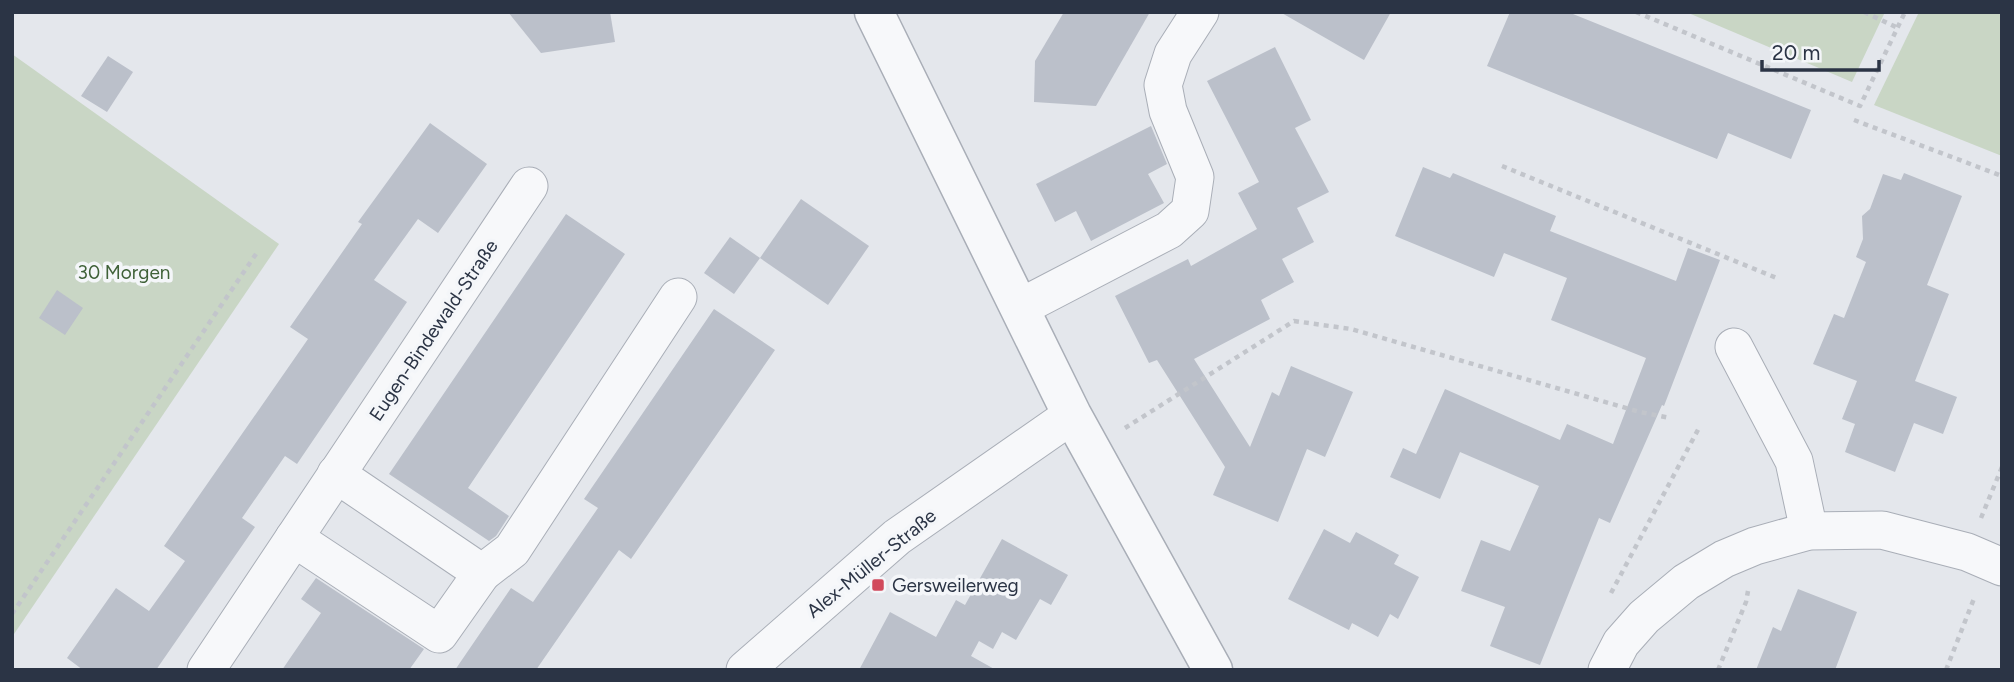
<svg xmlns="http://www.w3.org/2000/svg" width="2014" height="682" font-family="Figtree,sans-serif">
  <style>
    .green { fill: #c9d6c5 }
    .building { fill: #bbc0ca }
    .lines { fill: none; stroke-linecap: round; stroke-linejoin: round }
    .minor-casing { stroke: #a9aeb7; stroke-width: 39 }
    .tertiary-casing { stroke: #a9aeb7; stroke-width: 41 }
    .path { stroke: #c2c5cb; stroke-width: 4.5; stroke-dasharray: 5 5; stroke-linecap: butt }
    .minor { stroke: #f7f8fa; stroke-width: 37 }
    .tertiary { stroke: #f7f8fa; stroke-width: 38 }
    .poi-dot { fill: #d1495b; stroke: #f4f6f9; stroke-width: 2.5 }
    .labels { text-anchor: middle; stroke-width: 7; stroke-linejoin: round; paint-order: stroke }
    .park-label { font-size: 19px; fill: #3f6138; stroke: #f4f6f9 }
    .street-label { font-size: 19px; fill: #2b3445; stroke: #f4f6f9 }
    .poi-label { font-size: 19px; fill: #2b3445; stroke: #f4f6f9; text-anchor: start }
  </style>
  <rect width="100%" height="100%" fill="#e4e7ec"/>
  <g class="green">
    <path d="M1686,12H1885L1852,82Z"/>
    <path d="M1919,12H2002V156L1874,105Z"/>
    <path d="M12,54L279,244L12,637Z"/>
  </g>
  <g class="building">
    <path d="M508,12H610L615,42L541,53Z"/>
    <path d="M1064,12H1150L1096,106L1034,102L1035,61Z"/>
    <path d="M1280,12H1391L1364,60Z"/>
    <path d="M1510,12H1568L1811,110L1791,159L1728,133L1717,159L1487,66Z"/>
    <path d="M1275,47L1311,120L1295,128L1329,192L1297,208L1314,242L1282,259L1294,282L1261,300L1270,319L1194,359L1250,447L1272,392L1279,396L1291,366L1353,392L1325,457L1307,449L1278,522L1213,495L1225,467L1157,360L1149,363L1115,296L1188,259L1191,266L1257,229L1238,193L1259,182L1207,81Z"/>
    <path d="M108,56L133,72L107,112L81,96Z"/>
    <path d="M430,123L487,164L438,233L418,219L374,280L407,302L297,464L285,456L242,518L255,527L156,670H83L67,658L116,588L149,611L185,561L164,546L308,339L290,327L362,224L358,222Z"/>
    <path d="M1151,126L1167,164L1148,174L1164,203L1091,241L1076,211L1055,222L1036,184Z"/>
    <path d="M1423,167L1450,178L1453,173L1556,216L1550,231L1676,281L1688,248L1720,260L1664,406L1662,405L1610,523L1599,518L1540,665L1490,646L1505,607L1461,591L1481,540L1510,551L1539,486L1460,452L1440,499L1390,477L1403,448L1416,454L1445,389L1560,440L1567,424L1613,444L1646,358L1551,320L1567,278L1504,253L1494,277L1395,236Z"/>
    <path d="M1904,173L1962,196L1927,285L1949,294L1915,381L1957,397L1943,434L1914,423L1895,472L1845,452L1855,424L1842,419L1857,381L1813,364L1834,314L1844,318L1866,262L1856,257L1863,239L1862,216L1870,209L1883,174L1901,180Z"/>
    <path d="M801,199L869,246L828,305L760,258Z"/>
    <path d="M566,214L625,254L468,488L509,516L496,536L489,541L389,474Z"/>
    <path d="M730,237L760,258L734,294L704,273Z"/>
    <path d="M57,290L83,308L65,335L39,318Z"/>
    <path d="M714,309L775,350L631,559L619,550L536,670H455L511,588L533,602L598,508L584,499Z"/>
    <path d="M1324,529L1350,543L1356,532L1399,555L1394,564L1419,577L1398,619L1390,614L1378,637L1352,623L1349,630L1288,599Z"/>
    <path d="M1002,539L1068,575L1051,605L1040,599L1016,640L1002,632L993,649L979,641L971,656L996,670H859L890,612L936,637L956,600L965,605Z"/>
    <path d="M316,578L424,649L409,670H282L321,613L301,599Z"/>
    <path d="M1798,589L1857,612L1835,670H1756L1773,627L1781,631Z"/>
  </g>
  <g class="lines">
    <defs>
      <g id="minor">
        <path d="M1021,307L1169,230L1190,211L1195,177L1168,111L1163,85L1173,54L1200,12"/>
        <path d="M1734,347L1794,461L1809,531"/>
        <path d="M336,474L482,573L512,550L678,297"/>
        <path d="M294,538L439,634L482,573"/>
        <path d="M206,670L529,186"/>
        <path d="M745,670L897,537L1072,415"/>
        <path d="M1607,670L1621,643L1644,617L1686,582L1724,559L1755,546L1809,531L1882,530L1967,552L2002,567"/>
      </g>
      <path id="tertiary" d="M874,12L1072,415L1213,670"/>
    </defs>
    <use href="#minor" class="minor-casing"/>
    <use href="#tertiary" class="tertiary-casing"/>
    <g class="path">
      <path d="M1636,12L1860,106L1905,12"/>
      <path d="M1864,12L1898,28"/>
      <path d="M1854,120L2002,176"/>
      <path d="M1502,166L1779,279"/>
      <path d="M1125,428L1294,321L1351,329L1640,412L1670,418"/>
      <path d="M1981,518L2002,467"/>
      <path d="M1611,593L1700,426"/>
      <path d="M12,614L258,251"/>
      <path d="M1718,670L1746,602L1748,591"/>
      <path d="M1946,670L1975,596"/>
    </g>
    <use href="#minor" class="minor"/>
    <use href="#tertiary" class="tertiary"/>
  </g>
  <rect class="poi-dot" x="871" y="578" width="14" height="14" rx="3.5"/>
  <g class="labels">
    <g class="park-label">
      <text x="124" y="279">30 Morgen</text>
    </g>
    <g class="street-label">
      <text transform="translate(433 330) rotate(-56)" y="7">Eugen-Bindewald-Straße</text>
      <text transform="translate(871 563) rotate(-39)" y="7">Alex-Müller-Straße</text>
    </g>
    <g class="poi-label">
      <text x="892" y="592">Gersweilerweg</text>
    </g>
  </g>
  <rect width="2014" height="682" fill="none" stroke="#2b3445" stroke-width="28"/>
  <path d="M1762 60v10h117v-10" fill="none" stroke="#2b3445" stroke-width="3.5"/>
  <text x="1772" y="60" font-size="21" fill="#2b3445" stroke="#f4f6f9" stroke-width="5" paint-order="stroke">20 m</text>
</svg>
